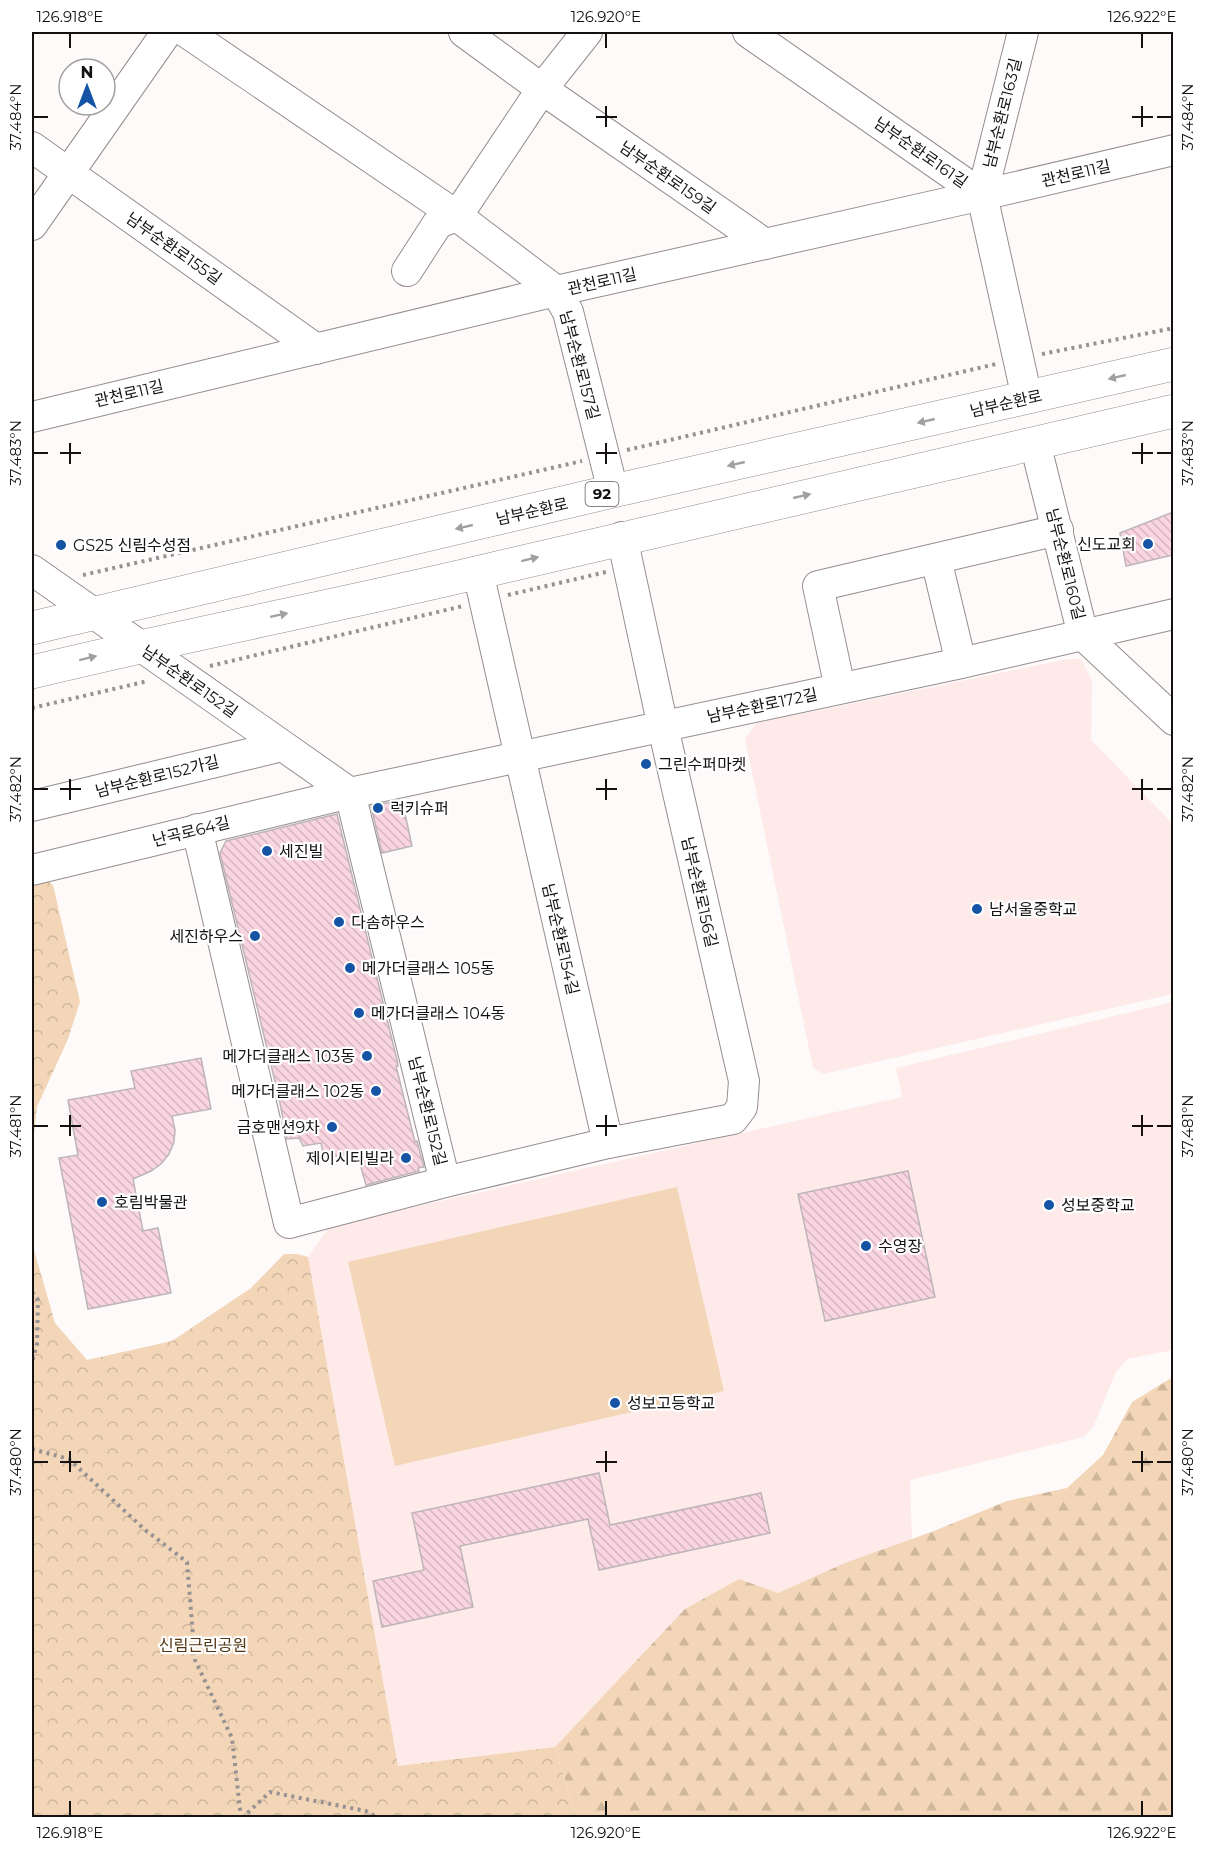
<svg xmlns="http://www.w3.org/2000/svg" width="1205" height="1849" font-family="Montserrat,'Noto Sans KR',sans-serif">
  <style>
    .built { fill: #fdeae9 }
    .grass { fill: #f3d6b7 }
    .forest { fill: url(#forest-firs) }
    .park { fill: url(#park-crowns) }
    .building { fill: url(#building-back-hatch); stroke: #bdb5b8; stroke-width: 1.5 }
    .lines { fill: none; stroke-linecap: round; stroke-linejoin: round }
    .minor-casing { stroke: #968d8d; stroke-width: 32 }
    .major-casing { stroke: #968d8d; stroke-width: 34 }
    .path { stroke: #969292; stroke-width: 4; stroke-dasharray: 3 4.5; stroke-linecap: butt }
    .minor { stroke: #fff; stroke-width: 30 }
    .major { stroke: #fff; stroke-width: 33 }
    .oneway { fill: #a1a0a0 }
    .ticks { fill: none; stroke: #151111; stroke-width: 2 }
    .poi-dot { fill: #1554a4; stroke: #fff; stroke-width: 2 }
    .labels { text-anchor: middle; stroke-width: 4.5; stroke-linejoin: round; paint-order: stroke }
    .shield { fill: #fff; stroke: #5b5858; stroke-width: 1.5 }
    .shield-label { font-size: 15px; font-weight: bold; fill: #151111 }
    .street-label { font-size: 16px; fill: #151111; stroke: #fff }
    .poi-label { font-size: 16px; fill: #151111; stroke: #fff; text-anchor: start }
    .park-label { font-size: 16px; fill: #523614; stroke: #fff }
    .neatline { fill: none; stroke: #151111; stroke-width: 2 }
    .ticks-label { font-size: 15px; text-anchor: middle; fill: #151111 }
  </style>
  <defs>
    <pattern id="forest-firs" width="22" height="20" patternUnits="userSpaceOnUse" patternTransform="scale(1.5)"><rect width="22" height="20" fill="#f3d6b7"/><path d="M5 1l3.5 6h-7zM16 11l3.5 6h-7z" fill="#cfb79c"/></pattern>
    <pattern id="park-crowns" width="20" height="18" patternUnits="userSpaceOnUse" patternTransform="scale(1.5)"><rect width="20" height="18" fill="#f3d6b7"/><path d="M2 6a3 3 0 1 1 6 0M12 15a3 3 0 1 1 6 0" fill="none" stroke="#cfb79c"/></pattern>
    <pattern id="building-back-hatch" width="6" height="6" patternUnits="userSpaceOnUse" patternTransform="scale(1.5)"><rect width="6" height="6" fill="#f9d4e1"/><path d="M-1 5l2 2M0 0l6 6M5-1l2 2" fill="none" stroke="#d5b5c0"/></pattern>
  </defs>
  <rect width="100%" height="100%" fill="#fefafa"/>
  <g class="built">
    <path d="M1068,659H1081L1092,681L1091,740L1173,824V994L823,1074L813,1068L745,738L757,723Z"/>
    <path d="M1173,1002V1350L1127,1359L1116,1372L1093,1427L1084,1437L910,1480L912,1539L777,1593L739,1579L685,1609L555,1747L398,1767L308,1257L330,1226L902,1097L896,1068Z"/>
  </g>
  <path class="grass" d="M677,1187L724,1391L395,1466L348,1262Z"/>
  <path class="forest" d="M1173,1377V1817H576L555,1747L685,1609L739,1579L778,1593L845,1563L934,1531L1007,1501L1067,1488L1103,1455L1132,1402Z"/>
  <g class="park">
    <path d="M42,877L53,885L80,1002L68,1039L37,1107L32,1151V880Z"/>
    <path d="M32,1226V1243L55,1323L87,1360L172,1341L251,1288L284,1254H297L308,1257L398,1766L555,1747L576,1817H32Z"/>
  </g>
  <g class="building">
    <path d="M1173,512V555L1126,566L1120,533Z"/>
    <path d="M402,800L412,846L382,853L371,806Z"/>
    <path d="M337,814L397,1060L398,1066H396L415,1142L417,1141L424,1167L418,1168L419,1171L366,1185L357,1153L324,1158L321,1143L303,1146L299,1138L287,1139L279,1098L220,853L226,841Z"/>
    <path d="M201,1058L211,1109L172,1116L175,1130L174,1142L169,1154L161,1164L151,1171L133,1179L143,1231L158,1228L171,1293L88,1309L59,1158L78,1155L68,1100L135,1088L131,1071Z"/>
    <path d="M908,1171L935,1297L825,1321L798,1194Z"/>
    <path d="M599,1473L610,1525L761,1493L770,1533L599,1570L588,1519L460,1546L473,1607L382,1627L373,1581L424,1570L412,1513Z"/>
  </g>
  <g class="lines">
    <defs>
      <g id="minor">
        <path d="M186,32L457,216L556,291L568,312L613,491"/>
        <path d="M464,32L542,89L765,244"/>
        <path d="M748,32L982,195L1027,398"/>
        <path d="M32,147L316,349"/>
        <path d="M982,195L1023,32"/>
        <path d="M32,225L167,32"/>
        <path d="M407,271L438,223L457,216L542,89L587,32"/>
        <path d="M32,417L556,291L982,195L1174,150"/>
        <path d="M1035,443L1083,635L1174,720"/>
        <path d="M936,559L961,663"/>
        <path d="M32,570L350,793L445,1182L289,1223L197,829"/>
        <path d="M840,688L818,586L1058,530"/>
        <path d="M32,806L282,746"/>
        <path d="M32,870L350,793L961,663L1174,614"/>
        <path d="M608,1143L733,1119L742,1107L744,1081L663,727L622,537"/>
        <path d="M445,1182L608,1143L478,572"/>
      </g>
      <g id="major">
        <path d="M32,628L613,491L1174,364"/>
        <path d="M32,672C180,636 331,607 480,572C711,518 942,464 1174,411"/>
      </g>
    </defs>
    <use href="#minor" class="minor-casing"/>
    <use href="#major" class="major-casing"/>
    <g class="path">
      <path d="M1042,354L1174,328"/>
      <path d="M627,450L996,364"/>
      <path d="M83,575L582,461"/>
      <path d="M508,595L606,572"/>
      <path d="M210,666L463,606"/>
      <path d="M32,708L148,681"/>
      <path d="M32,1292L38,1300L37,1344L32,1362"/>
      <path d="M32,1449L69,1459L144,1529L187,1562L195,1660L232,1738L241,1818"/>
      <path d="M242,1818L270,1792L366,1811L378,1818"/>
    </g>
    <use href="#minor" class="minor"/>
    <use href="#major" class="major"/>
  </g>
  <defs><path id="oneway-solid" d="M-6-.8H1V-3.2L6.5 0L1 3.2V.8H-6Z" transform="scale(1.5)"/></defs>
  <g class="oneway">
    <use href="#oneway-solid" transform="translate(1117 377) rotate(167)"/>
    <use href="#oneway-solid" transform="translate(926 421) rotate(167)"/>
    <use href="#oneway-solid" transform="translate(736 464) rotate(167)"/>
    <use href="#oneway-solid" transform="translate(802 496) rotate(-13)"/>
    <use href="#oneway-solid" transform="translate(464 527) rotate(167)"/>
    <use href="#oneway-solid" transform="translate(530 559) rotate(-14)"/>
    <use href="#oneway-solid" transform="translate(279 615) rotate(-12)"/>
    <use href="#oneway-solid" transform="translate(88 658) rotate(-14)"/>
  </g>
  <path class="ticks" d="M70,33V48M606,33V48M1142,33V48M606,106V127M1142,106V127M33,117H48M596,117H617M1132,117H1153M1157,117H1172M70,443V464M606,443V464M1142,443V464M33,453H48M60,453H81M596,453H617M1132,453H1153M1157,453H1172M70,779V800M606,779V800M1142,779V800M33,789H48M60,789H81M596,789H617M1132,789H1153M1157,789H1172M70,1115V1136M606,1115V1136M1142,1115V1136M33,1126H48M60,1126H81M596,1126H617M1132,1126H1153M1157,1126H1172M70,1451V1472M606,1451V1472M1142,1451V1472M33,1462H48M60,1462H81M596,1462H617M1132,1462H1153M1157,1462H1172M70,1801V1816M606,1801V1816M1142,1801V1816"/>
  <g class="poi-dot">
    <circle cx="1148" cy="544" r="6"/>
    <circle cx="61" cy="545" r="6"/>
    <circle cx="646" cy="764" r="6"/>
    <circle cx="378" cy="808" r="6"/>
    <circle cx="267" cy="851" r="6"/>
    <circle cx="977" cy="909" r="6"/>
    <circle cx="339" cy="922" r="6"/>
    <circle cx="255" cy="936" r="6"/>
    <circle cx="350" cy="968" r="6"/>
    <circle cx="359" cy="1013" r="6"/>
    <circle cx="367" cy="1056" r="6"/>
    <circle cx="376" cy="1091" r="6"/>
    <circle cx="332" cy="1127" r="6"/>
    <circle cx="406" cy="1158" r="6"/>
    <circle cx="102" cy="1202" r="6"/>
    <circle cx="1049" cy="1205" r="6"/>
    <circle cx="866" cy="1246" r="6"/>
    <circle cx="615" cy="1403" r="6"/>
  </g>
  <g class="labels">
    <rect class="shield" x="585.5" y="482" width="33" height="24" rx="4.5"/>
    <g class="shield-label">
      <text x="602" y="499">92</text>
    </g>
    <g class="street-label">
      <text transform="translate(1002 113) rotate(-76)" y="6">남부순환로163길</text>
      <text transform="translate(921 152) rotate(35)" y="6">남부순환로161길</text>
      <text transform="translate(1076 173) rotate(-13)" y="6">관천로11길</text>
      <text transform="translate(668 177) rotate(35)" y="6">남부순환로159길</text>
      <text transform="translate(174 248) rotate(35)" y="6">남부순환로155길</text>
      <text transform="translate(602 281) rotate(-13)" y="6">관천로11길</text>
      <text transform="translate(580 365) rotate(75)" y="6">남부순환로157길</text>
      <text transform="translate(129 393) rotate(-13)" y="6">관천로11길</text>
      <text transform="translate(1006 403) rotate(-13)" y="6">남부순환로</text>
      <text transform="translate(532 511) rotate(-13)" y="6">남부순환로</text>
      <text transform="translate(1066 564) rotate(76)" y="6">남부순환로160길</text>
      <text transform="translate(190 681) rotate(35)" y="6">남부순환로152길</text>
      <text transform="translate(762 705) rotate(-12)" y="6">남부순환로172길</text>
      <text transform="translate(157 776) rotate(-14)" y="6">남부순환로152가길</text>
      <text transform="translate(191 831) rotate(-14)" y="6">난곡로64길</text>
      <text transform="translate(700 892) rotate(77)" y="6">남부순환로156길</text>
      <text transform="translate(561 939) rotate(77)" y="6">남부순환로154길</text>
      <text transform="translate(428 1111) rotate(76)" y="6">남부순환로152길</text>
    </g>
    <g class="poi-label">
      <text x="1136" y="550" text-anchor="end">신도교회</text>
      <text x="73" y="551">GS25 신림수성점</text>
      <text x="658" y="770">그린수퍼마켓</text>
      <text x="390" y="814">럭키슈퍼</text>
      <text x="279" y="857">세진빌</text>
      <text x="989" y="915">남서울중학교</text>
      <text x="351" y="928">다솜하우스</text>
      <text x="243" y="942" text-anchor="end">세진하우스</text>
      <text x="362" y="974">메가더클래스 105동</text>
      <text x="371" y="1019">메가더클래스 104동</text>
      <text x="355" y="1062" text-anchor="end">메가더클래스 103동</text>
      <text x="364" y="1097" text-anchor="end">메가더클래스 102동</text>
      <text x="320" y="1133" text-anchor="end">금호맨션9차</text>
      <text x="394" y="1164" text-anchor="end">제이시티빌라</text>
      <text x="114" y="1208">호림박물관</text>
      <text x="1061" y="1211">성보중학교</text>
      <text x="878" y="1252">수영장</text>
      <text x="627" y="1409">성보고등학교</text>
    </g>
    <g class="park-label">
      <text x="203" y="1651">신림근린공원</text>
    </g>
  </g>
  <rect width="1205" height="1849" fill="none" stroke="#ffffff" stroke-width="66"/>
  <g transform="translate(87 87)"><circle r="28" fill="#ffffff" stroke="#a1a0a0" stroke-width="1.5"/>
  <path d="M0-4.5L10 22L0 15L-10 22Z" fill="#1554a4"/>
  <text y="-9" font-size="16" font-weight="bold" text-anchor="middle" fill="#151111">N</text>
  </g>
  <rect x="33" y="33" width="1139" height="1783" class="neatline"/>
  <g class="ticks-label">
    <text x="70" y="22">126.918°E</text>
    <text x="606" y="22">126.920°E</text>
    <text x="1142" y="22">126.922°E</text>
    <text transform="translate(16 117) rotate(-90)" y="5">37.484°N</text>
    <text transform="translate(1188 117) rotate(-90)" y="5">37.484°N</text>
    <text transform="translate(16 453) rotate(-90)" y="5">37.483°N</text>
    <text transform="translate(1188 453) rotate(-90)" y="5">37.483°N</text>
    <text transform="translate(16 789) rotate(-90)" y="5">37.482°N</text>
    <text transform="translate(1188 789) rotate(-90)" y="5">37.482°N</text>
    <text transform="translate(16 1126) rotate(-90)" y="5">37.481°N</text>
    <text transform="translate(1188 1126) rotate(-90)" y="5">37.481°N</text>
    <text transform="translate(16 1462) rotate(-90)" y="5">37.480°N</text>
    <text transform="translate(1188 1462) rotate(-90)" y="5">37.480°N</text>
    <text x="70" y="1838">126.918°E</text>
    <text x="606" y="1838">126.920°E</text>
    <text x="1142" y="1838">126.922°E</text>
  </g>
</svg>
